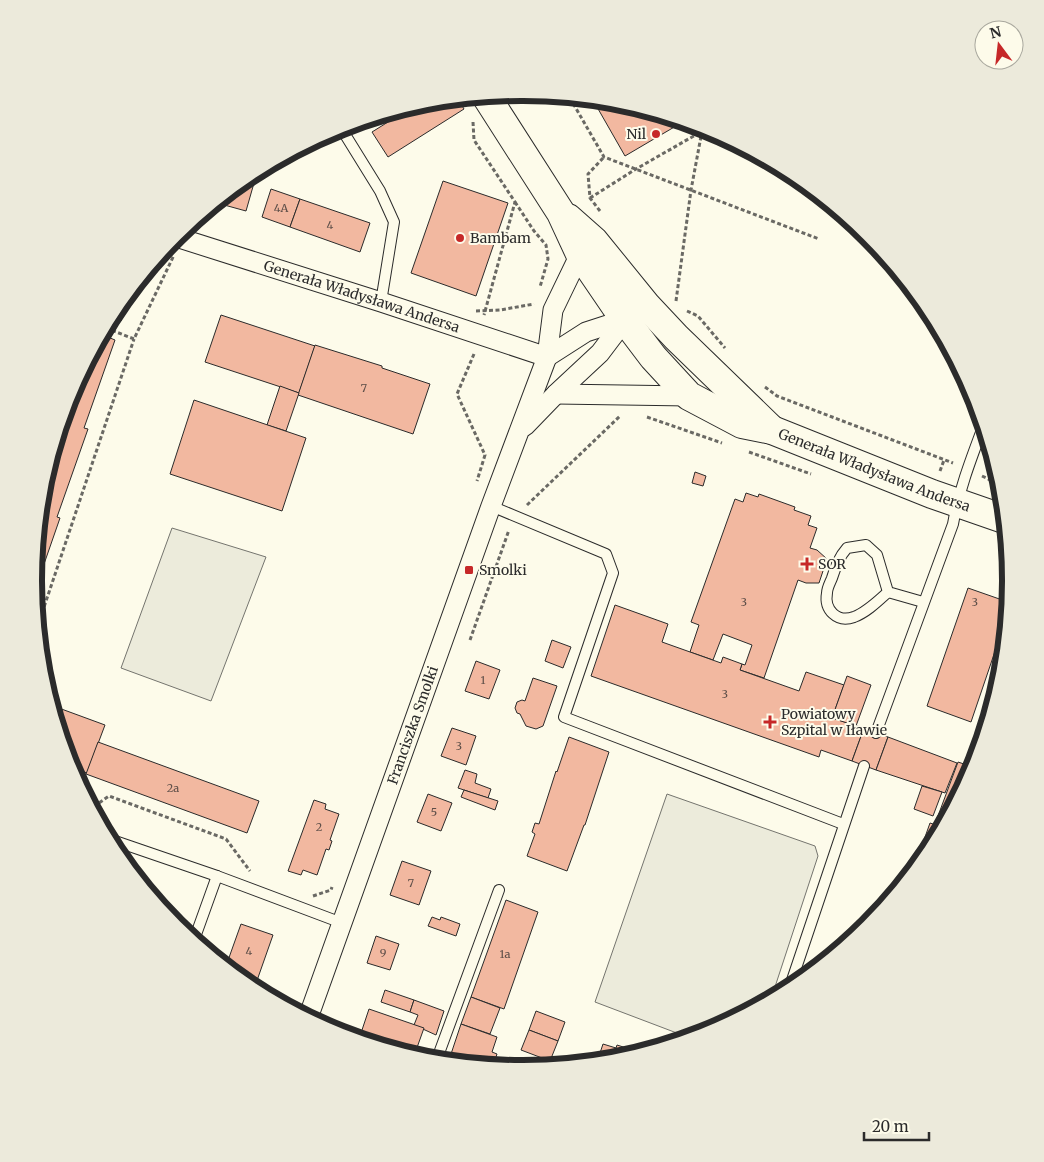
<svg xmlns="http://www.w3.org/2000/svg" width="1044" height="1162" font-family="Merriweather,serif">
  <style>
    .green { fill: #ecebdb; stroke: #74746e }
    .building { fill: #f2b8a0; stroke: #2b2b2b }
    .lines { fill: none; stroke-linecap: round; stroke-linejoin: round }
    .lane-casing { stroke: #2b2b2b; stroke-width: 12 }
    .street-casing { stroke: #2b2b2b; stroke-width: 21 }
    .secondary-casing { stroke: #2b2b2b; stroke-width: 30 }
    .path { stroke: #6a6964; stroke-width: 3; stroke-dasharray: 4 2.5; stroke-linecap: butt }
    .lane { stroke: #fdfbea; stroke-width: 10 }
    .street { stroke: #fdfbea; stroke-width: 19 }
    .secondary { stroke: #fdfbea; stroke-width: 28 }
    .poi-dot { fill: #c62828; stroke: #fdfbea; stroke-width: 2 }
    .labels { text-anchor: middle; stroke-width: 4; stroke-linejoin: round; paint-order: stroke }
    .number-label { font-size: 11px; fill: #5d4e48 }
    .poi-label { font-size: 14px; fill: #2b2b2b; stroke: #fdfbea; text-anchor: start }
    .street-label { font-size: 14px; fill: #2b2b2b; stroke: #fdfbea }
    .rim { fill: none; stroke: #2b2b2b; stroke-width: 6 }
  </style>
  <rect width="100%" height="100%" fill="#fdfbea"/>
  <g class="green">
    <path d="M172,528L266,557L211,701L121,668Z"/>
    <path d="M667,794L815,846L818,856L771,999L709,1032L690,1038L595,1002Z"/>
  </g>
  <g class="building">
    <path d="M458,99L464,109L388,157L372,132L412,107L427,102Z"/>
    <path d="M593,100L618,102L672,119L676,126L625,156Z"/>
    <path d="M244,180L254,183L246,211L217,203Z"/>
    <path d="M443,181L508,203L476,296L411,273Z"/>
    <path d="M271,189L300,199L290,227L262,217Z"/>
    <path d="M300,199L370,223L360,252L290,227Z"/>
    <path d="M127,297L128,302L121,321L112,318Z"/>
    <path d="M221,315L315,346L299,393L205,362Z"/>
    <path d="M103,335L115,340L84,428L88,429L57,517L60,518L35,590L34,581L43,485L71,394Z"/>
    <path d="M315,345L382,366V368L430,384L413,434L298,395Z"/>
    <path d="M280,386L299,393L286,431L267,425Z"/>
    <path d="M194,400L306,438L282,511L170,474Z"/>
    <path d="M695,472L706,476L703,486L692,483Z"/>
    <path d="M746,493L758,497L759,494L795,507L794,510L811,516L808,525L817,528L810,548L817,550L827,559L819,583H806L798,580L764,678L740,670L742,664L745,665L752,645L723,634L713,660L690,652L699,625L691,622L735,499L743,502Z"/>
    <path d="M968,588L1008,602L1006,619L971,722L927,706Z"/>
    <path d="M615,605L668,624L662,642L721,663L723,657L742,664L740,670L799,691L806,672L844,685L832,718L864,728L852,761L821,750L819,757L591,676Z"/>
    <path d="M552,640L571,647L563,668L545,661Z"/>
    <path d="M476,661L500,670L489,699L465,691Z"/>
    <path d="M847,676L871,685L856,726L832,718Z"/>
    <path d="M533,678L557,686L543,726L536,729L526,726L520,714L517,713L515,708L517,702L522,700L525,701Z"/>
    <path d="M56,707L105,725L87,773L71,767L54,711Z"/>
    <path d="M452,728L476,736L466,765L441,756Z"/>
    <path d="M864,728L888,737L876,770L852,761Z"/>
    <path d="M569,737L609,752L585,825H584L567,871L527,856L535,834L532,832L535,823L539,824L556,771L557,772Z"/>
    <path d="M888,737L957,763L945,793L876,770Z"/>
    <path d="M98,742L259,801L247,833L86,774Z"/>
    <path d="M958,762L973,767L942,827L935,824Z"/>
    <path d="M465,770L477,774L475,783L491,789L488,798L458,788Z"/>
    <path d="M922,786L942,792L933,816L914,809Z"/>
    <path d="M464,790L498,801L495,810L461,797Z"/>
    <path d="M428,794L452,803L441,831L417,822Z"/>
    <path d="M314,800L326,804L325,809L339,814L330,840L332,841L329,850L326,849L317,875L303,870L301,875L288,871Z"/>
    <path d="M930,823L942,827L924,857L919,854Z"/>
    <path d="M402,861L431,871L419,905L390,895Z"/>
    <path d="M506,900L538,912L504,1009L471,997Z"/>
    <path d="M432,917L440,920L441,917L460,924L456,936L428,926Z"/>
    <path d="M241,924L273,935L254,989L226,966Z"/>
    <path d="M376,936L399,944L390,970L367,963Z"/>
    <path d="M385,990L414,1000L410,1012L381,1002Z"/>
    <path d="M471,997L500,1008L490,1034L461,1024Z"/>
    <path d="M414,1000L444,1011L436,1035L414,1025L418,1015L410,1012Z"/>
    <path d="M369,1009L424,1028L414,1056L359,1039Z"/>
    <path d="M536,1011L565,1022L558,1041L529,1030Z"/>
    <path d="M461,1024L497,1037L492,1052L497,1054L493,1066L469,1064L450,1057Z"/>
    <path d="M529,1030L558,1041L550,1061L521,1050Z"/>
    <path d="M603,1044L616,1048L617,1045L636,1051L635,1054L617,1060L597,1062Z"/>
  </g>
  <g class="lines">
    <defs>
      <g id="lane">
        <path d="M341,128L380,191L394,222L381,302"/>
        <path d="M491,506L606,554L613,573L564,717L843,824"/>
        <path d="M888,592C878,601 867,612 854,617C837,623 824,610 827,593C827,588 830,583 832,578C836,566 839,557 847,548L866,545L877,555L888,592L923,602"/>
        <path d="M876,733L953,524C959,490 971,459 983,427"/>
        <path d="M109,839L217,876L342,923"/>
        <path d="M194,940L217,876"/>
        <path d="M789,989L864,766"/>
        <path d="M438,1061V1056L499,890"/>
      </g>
      <g id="street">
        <path id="s1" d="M176,237L381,302L547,357"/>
        <path d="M547,357L586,332L626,319"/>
        <path d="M556,394L689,396"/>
        <path d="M525,426L556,394L600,353L625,320"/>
        <path id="s2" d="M308,1018L491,506L547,357L553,310L580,254"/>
      </g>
      <g id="secondary">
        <path id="s3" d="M486,96L561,213L580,254L625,320L653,357L689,396L742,424L772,430L932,494L1004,519"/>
        <path d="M568,218L594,241L646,305L676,337L772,430"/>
      </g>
    </defs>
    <use href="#lane" class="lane-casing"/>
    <use href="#street" class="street-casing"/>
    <use href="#secondary" class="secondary-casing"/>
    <g class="path">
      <path d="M570,98L604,157L819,239"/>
      <path d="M473,122L474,140L515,202L484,315"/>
      <path d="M590,198L636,169L706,129"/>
      <path d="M515,202L534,231L546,245L548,259L540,287"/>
      <path d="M600,211L590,198L588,174L604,157"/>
      <path d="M676,301L691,190L702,131"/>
      <path d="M476,311L500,310L534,304"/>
      <path d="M687,311L698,316L725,348"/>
      <path d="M106,328L134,339L174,255"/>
      <path d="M474,354L457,394L485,455L477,481"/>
      <path d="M765,387L777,396L953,463"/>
      <path d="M647,417L722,443"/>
      <path d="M749,452L811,474"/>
      <path d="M940,471L944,460"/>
      <path d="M982,476L1001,485"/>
      <path d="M527,505L620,416"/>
      <path d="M38,625L134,339"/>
      <path d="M470,640L509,530"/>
      <path d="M87,799L99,803L109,796L226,839L250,871"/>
      <path d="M313,896L331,890L332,887"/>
    </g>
    <use href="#lane" class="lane"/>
    <use href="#street" class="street"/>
    <use href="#secondary" class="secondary"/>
  </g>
  <g class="poi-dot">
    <circle cx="656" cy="134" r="5"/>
    <circle cx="460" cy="238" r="5"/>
    <path d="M804.5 556.5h5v5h5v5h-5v5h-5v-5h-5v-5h5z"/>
    <rect x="464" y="565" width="10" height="10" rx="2.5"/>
    <path d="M767.5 714.5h5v5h5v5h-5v5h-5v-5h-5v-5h5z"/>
  </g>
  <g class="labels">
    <g class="number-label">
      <text x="281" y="212">4A</text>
      <text x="330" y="229">4</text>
      <text x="364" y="392">7</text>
      <text x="744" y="606">3</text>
      <text x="975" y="606">3</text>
      <text x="483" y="684">1</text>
      <text x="725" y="698">3</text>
      <text x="459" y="750">3</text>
      <text x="173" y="792">2a</text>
      <text x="434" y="816">5</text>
      <text x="319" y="831">2</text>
      <text x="411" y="887">7</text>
      <text x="249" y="955">4</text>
      <text x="383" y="957">9</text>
      <text x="505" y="958">1a</text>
    </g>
    <g class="poi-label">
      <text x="646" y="139" text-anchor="end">Nil</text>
      <text x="470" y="243">Bambam</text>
      <text x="818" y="569">SOR</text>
      <text x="479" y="575">Smolki</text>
      <text x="781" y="719">Powiatowy<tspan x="781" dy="16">Szpital w Iławie</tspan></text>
    </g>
    <g class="street-label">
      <text dy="5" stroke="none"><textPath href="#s1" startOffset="195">Generała Władysława Andersa</textPath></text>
      <text dy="5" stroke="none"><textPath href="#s3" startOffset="564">Generała Władysława Andersa</textPath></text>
      <text dy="5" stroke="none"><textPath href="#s2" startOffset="311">Franciszka Smolki</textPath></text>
    </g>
  </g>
  <path d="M0 0H1044V1162H0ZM521 101H523A479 479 0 0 1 1002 580V581A479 479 0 0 1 523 1060H521A479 479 0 0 1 42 581V580A479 479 0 0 1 521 101Z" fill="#eceadb" fill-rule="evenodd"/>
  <path class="rim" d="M521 101H523A479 479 0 0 1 1002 580V581A479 479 0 0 1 523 1060H521A479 479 0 0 1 42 581V580A479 479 0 0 1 521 101Z"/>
  <g transform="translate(999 45) rotate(345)"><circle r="24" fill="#fdfbea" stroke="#a9a89e"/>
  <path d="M0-4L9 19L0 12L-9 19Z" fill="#c62828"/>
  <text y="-8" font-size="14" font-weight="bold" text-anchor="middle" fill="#2b2b2b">N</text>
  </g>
  <path d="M864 1132v8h65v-8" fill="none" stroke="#2b2b2b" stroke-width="2.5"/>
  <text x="872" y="1132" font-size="15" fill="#2b2b2b" stroke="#fdfbea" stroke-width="4" paint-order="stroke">20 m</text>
</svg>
